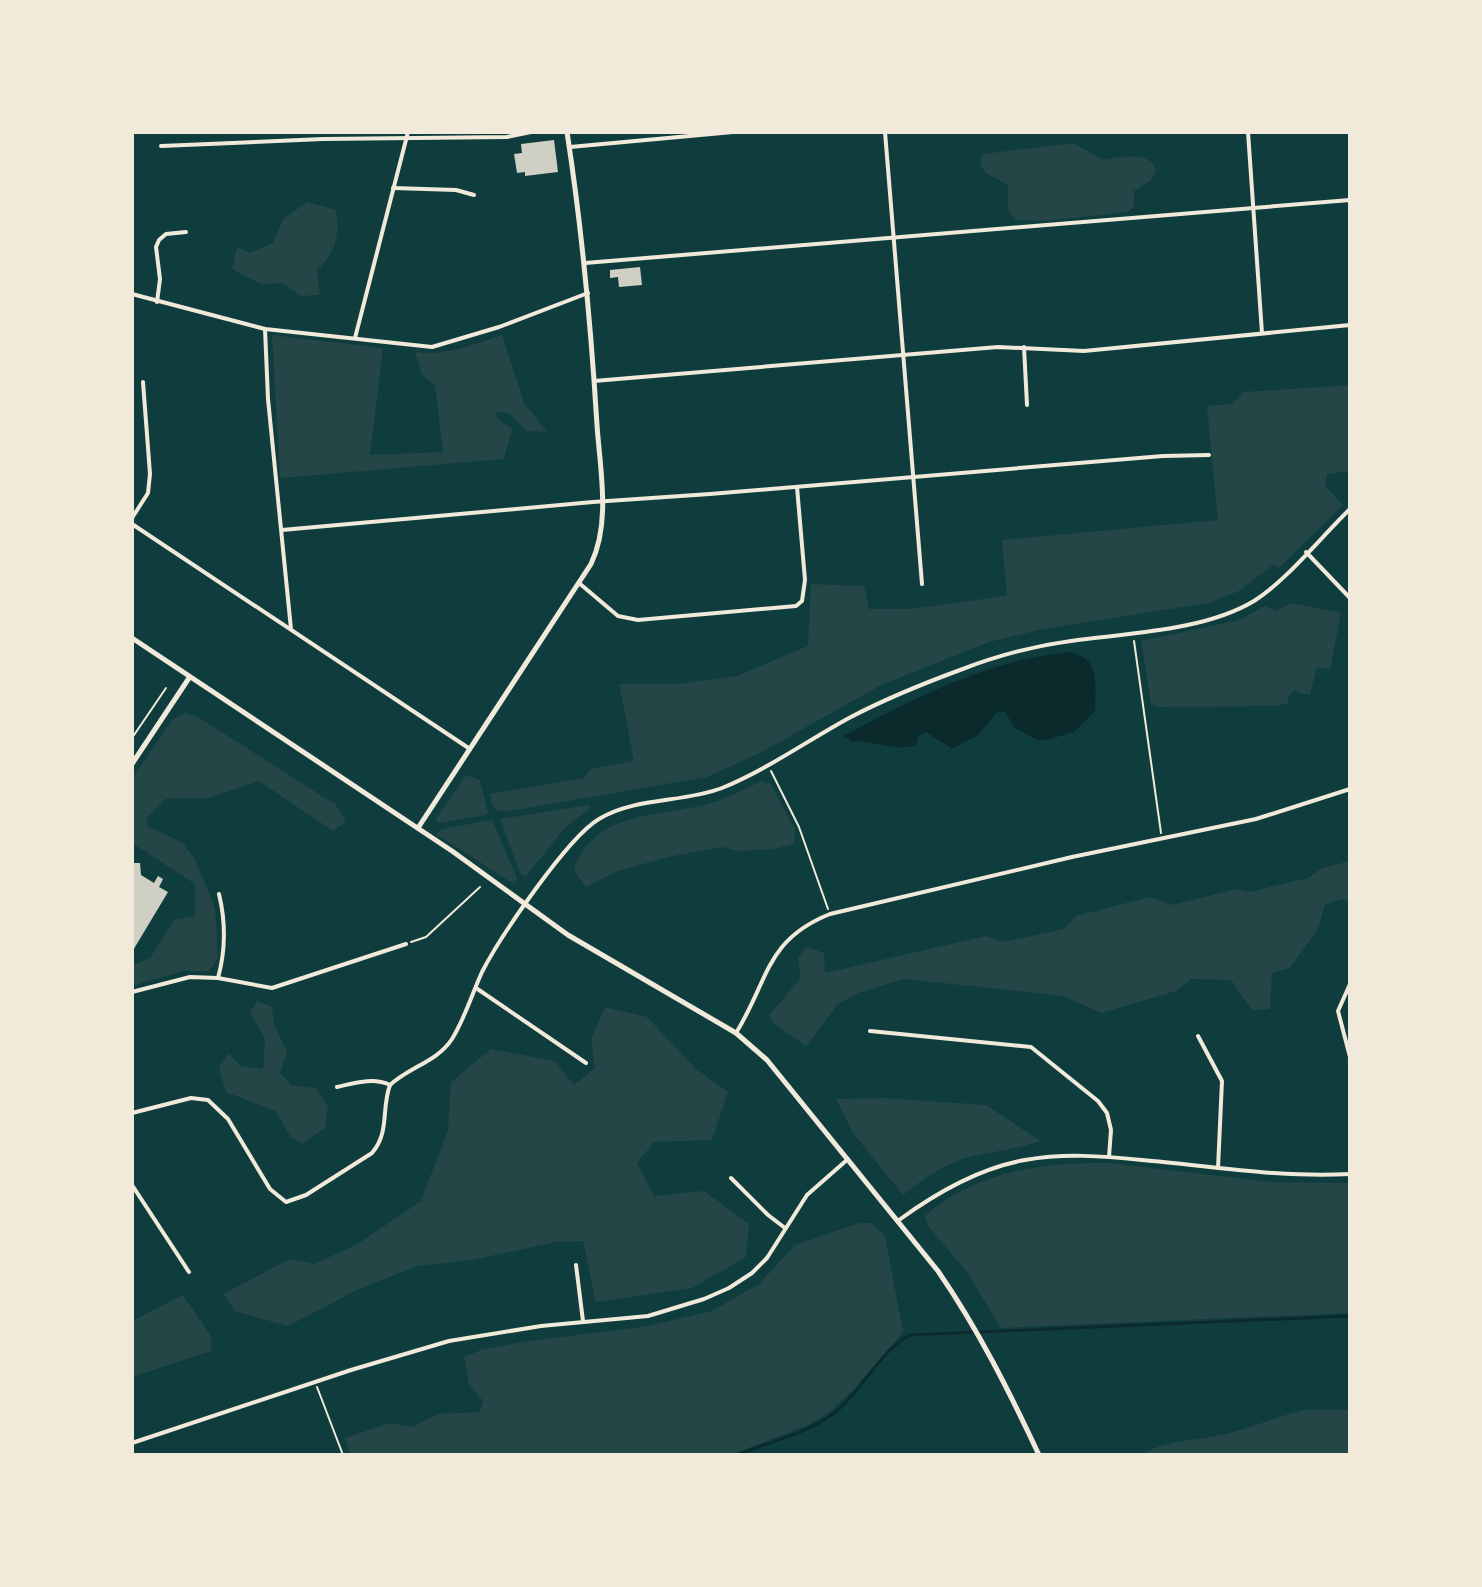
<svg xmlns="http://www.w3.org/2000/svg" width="1482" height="1587" font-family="Cabin,sans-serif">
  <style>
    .green { fill: #244646 }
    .water { fill: #0a2a2b }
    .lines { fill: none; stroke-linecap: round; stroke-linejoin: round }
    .stream { stroke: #0a2a2b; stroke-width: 3 }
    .building { fill: #cfcfc3 }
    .path { stroke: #f1e9da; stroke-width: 2 }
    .minor { stroke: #f1e9da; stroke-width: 4 }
    .secondary { stroke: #f1e9da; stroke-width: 5 }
  </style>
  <rect width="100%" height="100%" fill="#0f3d3e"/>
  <g class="green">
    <path d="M1073,143L1103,160C1119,157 1152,150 1156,171L1151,180L1134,191V206L1128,212L1045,221L1017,220L1008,211V186C998,176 973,174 983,154Z"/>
    <path d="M307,202L336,210C340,235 336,252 317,270L320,295L301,296L282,283L261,284L232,269L237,247L250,253L273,243L283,219Z"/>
    <path d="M272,335L383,348L370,455L443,452L435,385L422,375L415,352C447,356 472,345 502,335L524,403L547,432L527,431L509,413L495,412L498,419L512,429L504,459L280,478Z"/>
    <path d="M1350,385V471L1327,474L1325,486L1343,505L1280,567L1273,565L1239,591L1208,603L1043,629L989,642L881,685L762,752L707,777L509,811L496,810L492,805L490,794L584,778L591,769L634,761L619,684H678L737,676L808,646L811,584L864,586L869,609H908L1007,596L1002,540L1218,520L1207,406L1232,404L1244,392Z"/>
    <path d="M1292,603L1341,613L1330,669L1317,667L1310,694H1300L1294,690L1288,697V703L1277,706L1157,707L1151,703L1141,641L1239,620L1265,606L1275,611Z"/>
    <path d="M185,713L198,717L336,805L346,822L333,831L259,781L209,798L165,799L146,819L148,827L182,842L196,861L215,908L218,958L209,971H183L132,986V966L150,958L174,920L195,916V884L132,843V779L171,721Z"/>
    <path d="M466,775L480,780L488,813L486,815L438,823L436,819Z"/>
    <path d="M761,781L771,784L795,830L794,844L774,849L739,851L722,847L668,857L615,872L586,887L574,870C593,812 655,817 704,805C725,800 743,790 761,781Z"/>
    <path d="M588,805L590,808L564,829L526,876L520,873L500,819Z"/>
    <path d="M492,820L517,878L514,884L436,834L442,829Z"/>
    <path d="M1350,861V901L1342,899L1325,904L1318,929L1290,968L1272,973L1270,1009L1252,1010L1231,980L1191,979L1176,991L1101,1013L1064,996L904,979L858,993L838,1004L806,1046L773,1023L769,1015L801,978L798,958L806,947L824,953L825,973L986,936L1003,942L1064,929L1076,916L1150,897L1172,905L1237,889L1249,892L1308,878L1322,868Z"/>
    <path d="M257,1001L272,1007L274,1024L287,1052L280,1073L291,1085L316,1088L328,1107L325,1128L302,1144L290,1136L276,1111L226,1092L219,1068L229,1053L240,1066L263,1069L265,1039L250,1013Z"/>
    <path d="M605,1007L647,1017L696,1069L728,1092L712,1140L654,1142L637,1163L654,1196L704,1191L749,1224L746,1257L692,1288L596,1302L583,1241L556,1242L472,1260L417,1266L359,1289L288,1326L235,1311L223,1294L290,1259L314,1264L356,1245L421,1201L448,1130L451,1082L491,1049L554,1061L574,1085L595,1068L591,1039Z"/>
    <path d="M883,1098L986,1105L1040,1141C1017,1149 994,1151 970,1157C945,1163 923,1179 903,1195L853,1133L836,1099Z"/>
    <path d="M1109,1163L1270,1182L1350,1183V1313L1001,1328L967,1272L928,1226L925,1216C976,1171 1044,1162 1109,1163Z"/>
    <path d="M859,1223H871L885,1236L903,1332L854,1389L827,1414L808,1425L730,1455H350L345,1438L390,1423L412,1427L438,1414L480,1412L483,1401L469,1384L464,1357L481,1350L528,1341L643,1327L712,1311L759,1284L795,1245Z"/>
    <path d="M183,1295L211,1336V1351L132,1377V1321Z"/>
    <path d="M1310,1409L1350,1410V1455H1141C1165,1440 1193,1441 1220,1435C1251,1429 1279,1415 1310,1409Z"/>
  </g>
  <path class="water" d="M1067,652C1102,656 1095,685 1095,711L1074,732L1046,740H1037L1015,728L1005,712L998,711L978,735L952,749L926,732L918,736L916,745C895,753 873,739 852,742L844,736C913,698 988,661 1067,652Z"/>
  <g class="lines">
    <path class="stream" d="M737,1455C770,1441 809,1434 838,1410C862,1389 882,1349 910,1335L1350,1316"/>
  </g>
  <g class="building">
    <path d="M554,140L558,172L525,176V172L517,173L514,154L522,153L521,144Z"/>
    <path d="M640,267L642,285L619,287L618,277L610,278V270Z"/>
    <path d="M132,863H140L141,875L154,883L158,876L163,879L159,887L168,892L132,952Z"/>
  </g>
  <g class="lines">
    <g class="path">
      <path d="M1134,641L1161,833"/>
      <path d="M132,738L166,688"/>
      <path d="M771,771L799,827L828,909"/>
      <path d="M411,942L426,937L480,887"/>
      <path d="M317,1387L343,1455"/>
    </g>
    <g class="minor">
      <path d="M885,132L922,584"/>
      <path d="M1248,132L1262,333"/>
      <path d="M161,146L323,139L507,137L531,132"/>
      <path d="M570,147L733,132"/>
      <path d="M393,188L456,190L474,195"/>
      <path d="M585,263L1350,200"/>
      <path d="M132,294L265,329L432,347L499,327L588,293"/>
      <path d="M157,302L160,279L156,247L159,240L166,234L186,232"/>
      <path d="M265,329L268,399L291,629"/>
      <path d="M355,338L408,132"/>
      <path d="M1024,347L1027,405"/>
      <path d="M594,381L998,347L1084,351L1350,325"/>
      <path d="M132,518L148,493L150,474L143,382"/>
      <path d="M132,524L470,749"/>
      <path d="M282,530L593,502L710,494L1163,456L1209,455"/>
      <path d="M1306,552L1350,598"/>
      <path d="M579,583L618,616L638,620L796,606L802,601L805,580L797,487"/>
      <path d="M218,978C226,949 226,923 219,894"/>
      <path d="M1350,984L1338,1011L1350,1057"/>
      <path d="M476,988L586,1063"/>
      <path d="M132,992L190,977L218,978L272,988L406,944"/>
      <path d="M870,1031L1031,1047L1098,1101L1107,1113L1111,1130L1109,1157"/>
      <path d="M736,1033C769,980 765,940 830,914L1072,857L1256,819L1350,789"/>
      <path d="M1198,1036L1222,1081L1218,1168"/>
      <path d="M337,1087C355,1083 373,1077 390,1085C409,1067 437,1062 452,1039C465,1018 472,994 482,972C500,937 567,838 599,819C635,797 683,803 722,788C766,770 807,741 849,718C885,699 922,684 960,670C996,656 1033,646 1071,641C1128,633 1204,631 1254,601C1286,581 1321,537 1350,509"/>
      <path d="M132,1113L191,1098L208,1100L228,1119L270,1189L286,1202L306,1195L372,1153C390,1132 381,1109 390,1085"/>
      <path d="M731,1178L768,1215L785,1228"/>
      <path d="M132,1185L189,1272"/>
      <path d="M899,1220C936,1193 979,1168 1025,1160C1064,1153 1103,1156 1142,1160C1211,1166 1280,1178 1350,1174"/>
      <path d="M576,1265L583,1321"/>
      <path d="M132,1443L351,1370L449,1341L541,1326L648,1316L704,1299L729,1288L752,1273L767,1258L807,1195L848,1159"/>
    </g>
    <g class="secondary">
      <path d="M132,638L452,851L568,935L736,1033L767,1060L938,1271C978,1329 1009,1391 1039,1455"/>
      <path d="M132,764L189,678"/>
      <path d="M418,828L591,564C611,522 600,470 597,425C591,327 582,229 567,132"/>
    </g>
  </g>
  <rect width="1482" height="1587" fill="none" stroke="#f1e9da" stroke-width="268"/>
</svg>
